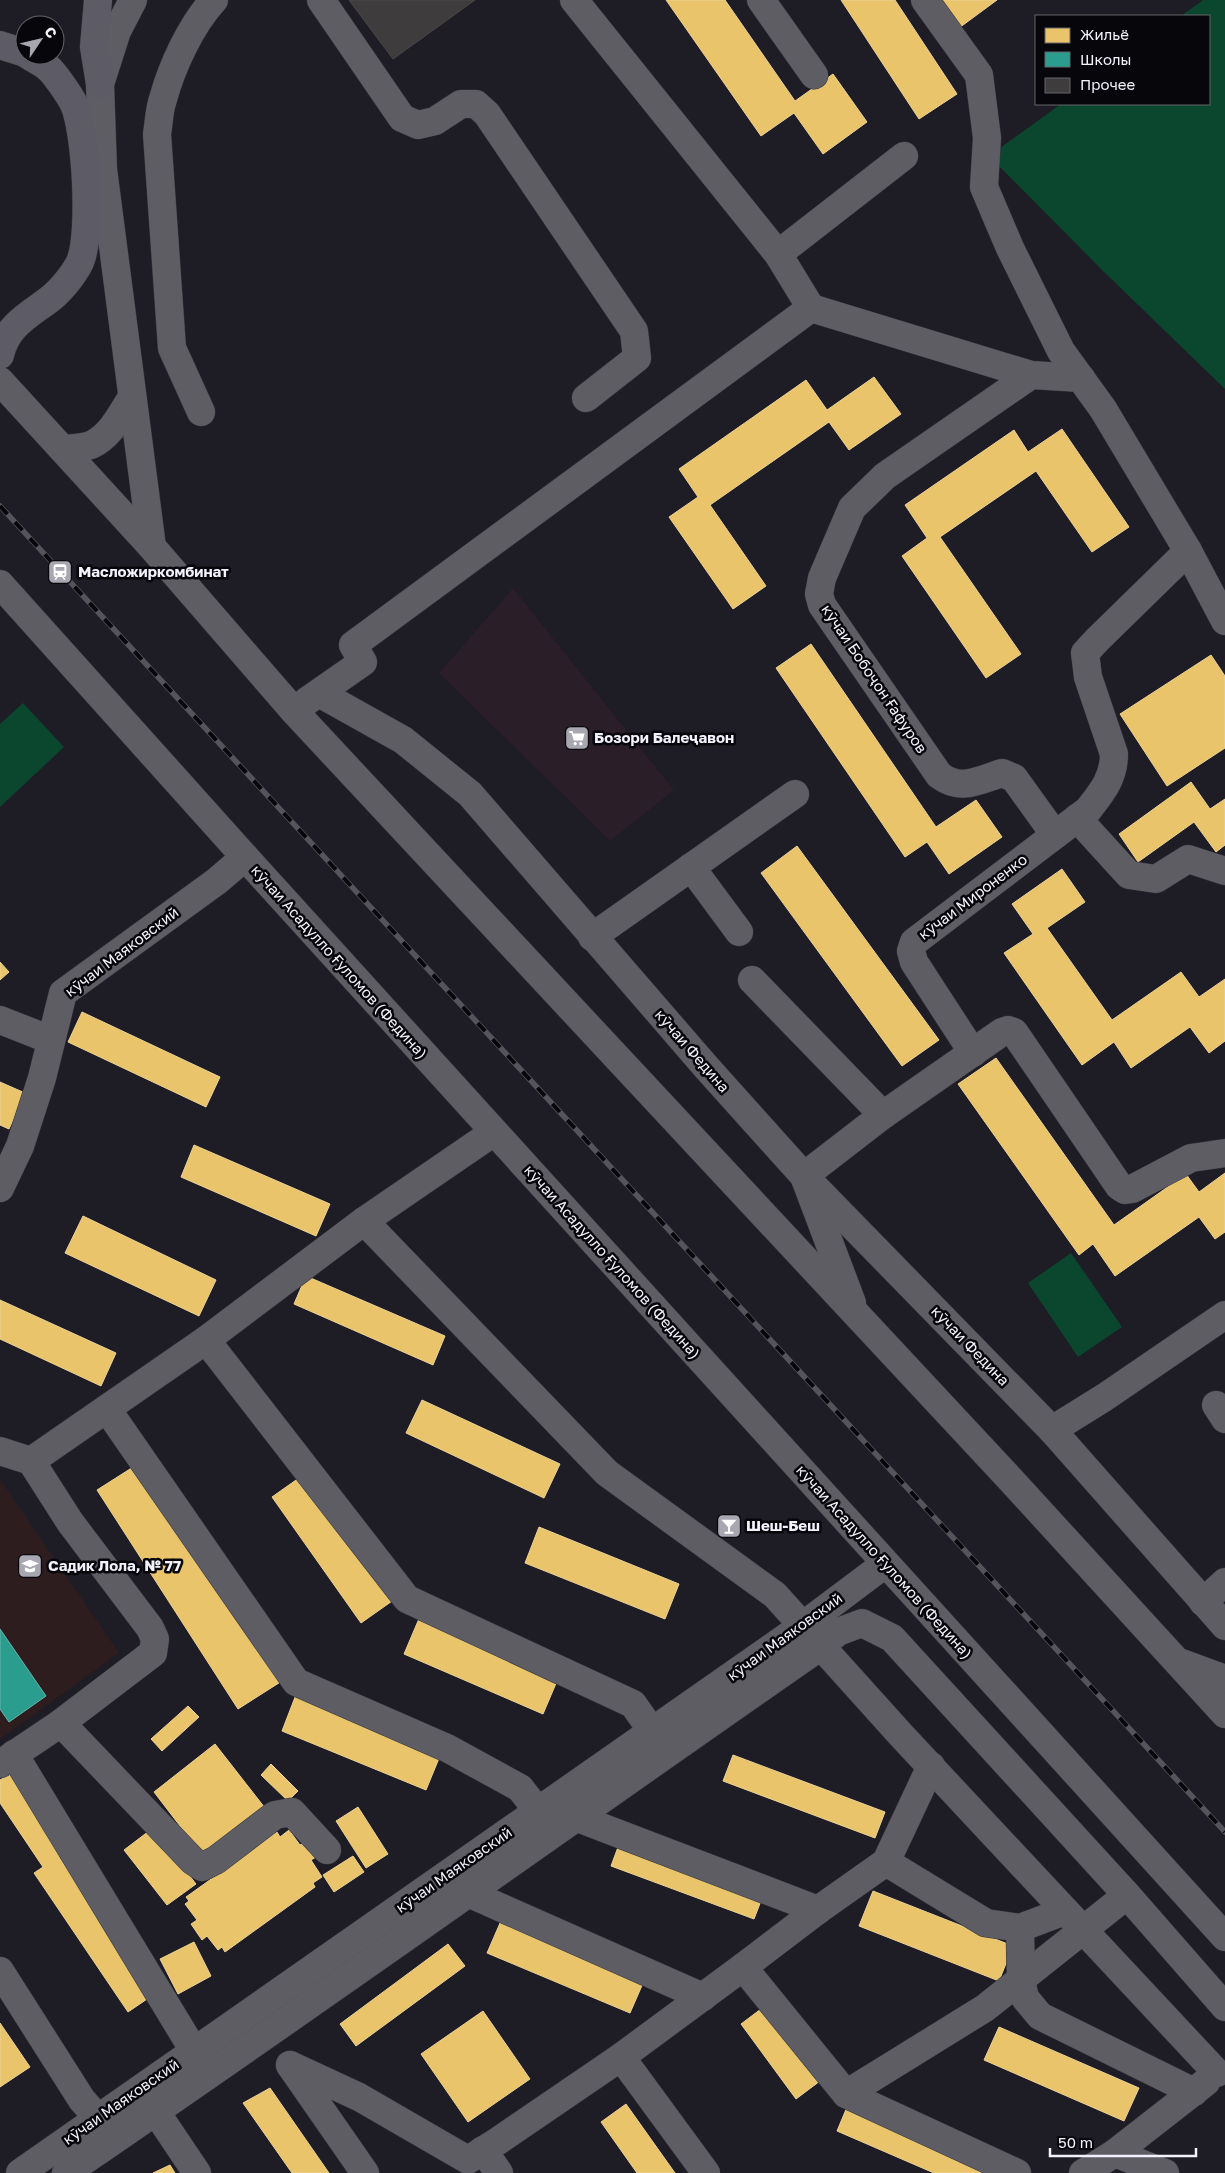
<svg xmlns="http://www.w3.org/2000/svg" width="1225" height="2173" font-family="'Golos Text',sans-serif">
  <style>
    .commercial { fill: #2a1e28 }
    .education { fill: #2e1d1f }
    .green { fill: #0b462f }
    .homes { fill: #e9c46a; stroke: #ecd296 }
    .schools { fill: #2a9d8f; stroke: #66b6af }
    .building { fill: #3f3c3d; stroke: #4c4849 }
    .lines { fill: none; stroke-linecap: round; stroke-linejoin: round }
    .minor-casing { stroke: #36363b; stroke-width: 29 }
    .major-casing { stroke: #36363b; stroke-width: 29 }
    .minor { stroke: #5f5d64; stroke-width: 28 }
    .major { stroke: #5c5b66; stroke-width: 28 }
    .rail-casing { stroke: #55545b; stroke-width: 5.5 }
    .rail { stroke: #07060b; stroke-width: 4; stroke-dasharray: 11; stroke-linecap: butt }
    .labels { text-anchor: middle; stroke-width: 5; stroke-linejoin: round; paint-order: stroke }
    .poi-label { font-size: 15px; font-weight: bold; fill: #f3f1fb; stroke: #07060b; text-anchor: start }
    .street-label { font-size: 15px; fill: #f3f1fb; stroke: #07060b }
  </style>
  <rect width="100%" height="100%" fill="#1e1c24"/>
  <path class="commercial" d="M513,588L674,790L610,841L439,673Z"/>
  <path class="education" d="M0,1479L119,1653L0,1739Z"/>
  <g class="green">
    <path d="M1203,0H1225V389L1103,271L989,156L1061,104H1209V16H1181Z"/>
    <path d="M23,703L64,747L0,807V724Z"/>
    <path d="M1071,1253L1122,1327L1078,1357L1028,1283Z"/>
  </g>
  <g class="homes">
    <path d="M666,0H725L795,101L833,74L867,122L823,154L794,113L761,136Z"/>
    <path d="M841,0H895L957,94L919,119Z"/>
    <path d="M939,0H997L959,28Z"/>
    <path d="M874,377L901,414L849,450L829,422L710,505L766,586L733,609L669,517L698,497L679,469L806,380L827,410Z"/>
    <path d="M1062,429L1129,527L1092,552L1036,471L940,537L1021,654L986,678L902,556L927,538L905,505L1014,430L1028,452Z"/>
    <path d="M811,644L936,827L976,800L1002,837L949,874L927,842L905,857L776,668Z"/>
    <path d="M1211,655L1225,676V748L1167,786L1120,714Z"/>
    <path d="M1191,782L1210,809L1225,799V845L1216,852L1194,822L1138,862L1119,834Z"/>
    <path d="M797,846L939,1040L902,1066L761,873Z"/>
    <path d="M1062,869L1085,902L1047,928L1112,1020L1181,972L1199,997L1225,979V1041L1209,1053L1190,1027L1131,1068L1114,1042L1082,1065L1004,953L1033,934L1012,904Z"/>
    <path d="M0,962L9,972L0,980Z"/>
    <path d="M82,1012L220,1077L206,1107L68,1042Z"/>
    <path d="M996,1058L1114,1225L1186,1174L1199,1192L1225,1173V1232L1215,1239L1199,1217L1115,1276L1093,1244L1079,1255L958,1084Z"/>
    <path d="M0,1082L25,1093L9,1129L0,1125Z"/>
    <path d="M194,1145L330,1204L316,1236L181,1177Z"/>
    <path d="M83,1216L216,1280L199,1316L65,1253Z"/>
    <path d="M306,1276L445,1336L433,1365L294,1304Z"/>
    <path d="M0,1300L116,1353L101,1386L0,1339Z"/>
    <path d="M422,1400L560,1464L544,1498L406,1433Z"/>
    <path d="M141,1462L282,1681L238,1709L97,1490Z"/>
    <path d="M306,1473L395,1599L361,1623L272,1497Z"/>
    <path d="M539,1527L679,1584L665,1619L525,1563Z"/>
    <path d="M421,1614L560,1674L543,1714L404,1654Z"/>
    <path d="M297,1692L442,1751L426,1790L282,1731Z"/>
    <path d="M188,1706L199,1717L162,1751L151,1739Z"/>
    <path d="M215,1744L265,1808L203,1856L154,1792Z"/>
    <path d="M733,1755L885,1812L875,1838L723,1781Z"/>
    <path d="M271,1764L298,1791L288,1801L261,1775Z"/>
    <path d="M10,1774L64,1854L59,1857L153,1995L128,2012L34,1873L43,1867L0,1803V1780Z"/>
    <path d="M358,1807L388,1854L366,1868L336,1821Z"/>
    <path d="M153,1828L196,1884L167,1905L124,1850Z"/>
    <path d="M289,1830L300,1845L305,1842L316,1857L311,1860L322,1877L313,1883L315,1887L225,1952L222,1947L218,1950L207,1936L202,1940L191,1924L197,1920L185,1904L189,1901L186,1897L277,1832L280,1837Z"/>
    <path d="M621,1839L764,1893L754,1919L611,1866Z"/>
    <path d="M353,1856L364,1872L334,1892L323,1875Z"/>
    <path d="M873,1891L1013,1946L999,1981L859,1926Z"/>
    <path d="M504,1914L647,1974L630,2013L487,1953Z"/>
    <path d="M194,1942L211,1976L178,1994L160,1959Z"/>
    <path d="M448,1944L465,1966L356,2046L340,2024Z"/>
    <path d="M765,2006L820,2081L796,2099L741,2024Z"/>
    <path d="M483,2011L530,2079L468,2122L421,2054Z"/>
    <path d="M0,2023L30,2067L0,2087Z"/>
    <path d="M999,2027L1139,2088L1124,2121L984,2060Z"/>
    <path d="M270,2088L329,2173H292L243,2103Z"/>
    <path d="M626,2104L675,2173H637L601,2122Z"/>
    <path d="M847,2107L985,2173H934L837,2131Z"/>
    <path d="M170,2165L175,2173H153Z"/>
  </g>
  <path class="schools" d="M0,1629L46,1696L9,1722L0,1709Z"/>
  <path class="building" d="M349,0H475L393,59Z"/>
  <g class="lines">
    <defs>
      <g id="minor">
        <path d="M133,0L117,31L100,84L103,169L152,547"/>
        <path d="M321,0L402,118L418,125L435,121L461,104H476L487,114L634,331L637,358L586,398"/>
        <path d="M761,0L814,75"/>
        <path d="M925,0L979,75L987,138L984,187L1010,248L1061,351L1103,409L1188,551L1225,621"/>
        <path d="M778,254L904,156"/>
        <path d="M811,308L1031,375L1081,378"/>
        <path d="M1031,375L885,476L852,508L822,578L819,594L822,605L939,775C961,792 979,780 1002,773L1014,778L1055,835"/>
        <path d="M0,381L152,547L294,711L1010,1479L1225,1714"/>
        <path d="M201,412L172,348L157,134C159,123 159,110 163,99C172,66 191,25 214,0"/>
        <path d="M63,449C72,448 82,448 91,445C111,436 121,414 132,397"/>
        <path d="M0,584L245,857L1225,1937"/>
        <path d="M319,693L403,740L470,794L707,1068L804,1176L1052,1430L1225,1626"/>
        <path d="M307,701L363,662L353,645L811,308L778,254L574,0"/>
        <path d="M1077,818L1129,875L1156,879L1188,859L1225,871"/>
        <path d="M691,867L739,932"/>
        <path d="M592,937L795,794"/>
        <path d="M752,980L883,1115"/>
        <path d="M0,1020L51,1040"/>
        <path d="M973,1053L914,962L911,951L914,942L1088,810C1102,792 1114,778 1114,754L1088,677L1085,653L1097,640L1188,551"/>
        <path d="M0,1188L20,1146L42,1078L63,993L217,881L245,857"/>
        <path d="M364,1221L607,1473L775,1595L901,1735L1217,2073"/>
        <path d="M852,1303L804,1176L883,1115L1002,1032L1008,1030L1014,1032L1119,1186L1125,1190L1132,1189L1191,1158L1225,1153"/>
        <path d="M206,1340L407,1599L633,1704L652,1731"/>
        <path d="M1216,1405L1225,1419"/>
        <path d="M107,1409L296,1682L447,1748L520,1788L538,1811"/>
        <path d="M1052,1430L1105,1397L1225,1315"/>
        <path d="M0,1451L31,1461L70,1522L150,1628L155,1639L153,1653L61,1723L0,1764"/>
        <path d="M31,1461L206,1340L364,1221L494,1132"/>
        <path d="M1203,1602L1225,1582"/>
        <path d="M1182,1663L1225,1679"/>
        <path d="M61,1723L193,1861L202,1867L216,1860L275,1815L292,1812L327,1850"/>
        <path d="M14,1754L194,2051"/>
        <path d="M567,1806L575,1817L818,1910"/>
        <path d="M886,1862L986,1923L1020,1928L1065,1911"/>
        <path d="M460,1881L468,1893L703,1997"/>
        <path d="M1020,1928L1021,1980L1025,1998L1040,2016L1194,2092"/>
        <path d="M743,1967L846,2094L1017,2173"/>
        <path d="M0,1971L82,2100L98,2118"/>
        <path d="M621,2057L743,1967L818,1910L886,1862L931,1766"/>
        <path d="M290,2065L359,2097L468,2160L498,2141L621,2057L706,2173"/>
        <path d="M290,2065L365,2173"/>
        <path d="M846,2094L985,2008L1127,1895"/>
        <path d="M146,2097L197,2173"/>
        <path d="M483,2150L499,2173"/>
        <path d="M1115,2153L1165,2173"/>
        <path d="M20,2173L801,1627L885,1564"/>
        <path d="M66,2173C320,2000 569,1821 821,1646L838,1632L862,1623L892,1638L1127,1895L1225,2007"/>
        <path d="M1083,2173L1115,2153L1206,2082"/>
      </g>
      <g id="major">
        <path d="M98,0L94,47L100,84"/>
        <path d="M0,45L25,53"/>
        <path d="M0,355C6,328 25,317 46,302C59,293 73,276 80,262C92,234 86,132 74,104C70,96 54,72 47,67C41,62 34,59 28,55"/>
      </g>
    </defs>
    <use href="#minor" class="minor-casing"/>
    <use href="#major" class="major-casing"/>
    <use href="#minor" class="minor"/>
    <use href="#major" class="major"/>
    <defs>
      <path id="rail" d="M0,506L1225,1832"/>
    </defs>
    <use href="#rail" class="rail-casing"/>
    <use href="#rail" class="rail"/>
  </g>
  <defs>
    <symbol id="station-square" viewBox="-11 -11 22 22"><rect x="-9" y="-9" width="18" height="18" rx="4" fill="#a8a6b0" stroke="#07060b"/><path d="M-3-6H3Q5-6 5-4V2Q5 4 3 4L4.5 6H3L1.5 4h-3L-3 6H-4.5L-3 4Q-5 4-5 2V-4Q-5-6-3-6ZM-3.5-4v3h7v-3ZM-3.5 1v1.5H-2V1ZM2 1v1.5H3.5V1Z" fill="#fff"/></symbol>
    <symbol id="supermarket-square" viewBox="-11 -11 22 22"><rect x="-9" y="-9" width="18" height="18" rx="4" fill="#a8a6b0" stroke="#07060b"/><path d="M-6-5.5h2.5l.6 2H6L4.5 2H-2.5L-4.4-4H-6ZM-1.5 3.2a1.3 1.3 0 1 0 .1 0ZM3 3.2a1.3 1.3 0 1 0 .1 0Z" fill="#fff"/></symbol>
    <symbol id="bar-square" viewBox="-11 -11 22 22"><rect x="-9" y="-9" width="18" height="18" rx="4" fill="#a8a6b0" stroke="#07060b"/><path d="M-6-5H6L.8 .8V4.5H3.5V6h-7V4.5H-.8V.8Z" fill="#fff"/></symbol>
    <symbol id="school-square" viewBox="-11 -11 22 22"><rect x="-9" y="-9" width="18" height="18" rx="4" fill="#a8a6b0" stroke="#07060b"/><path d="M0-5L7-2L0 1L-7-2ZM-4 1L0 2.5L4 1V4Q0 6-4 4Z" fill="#fff"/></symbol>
  </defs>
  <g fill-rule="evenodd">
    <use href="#station-square" x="46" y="558" width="28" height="28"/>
    <use href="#supermarket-square" x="563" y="724" width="28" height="28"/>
    <use href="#bar-square" x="715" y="1512" width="28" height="28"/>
    <use href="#school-square" x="16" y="1552" width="28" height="28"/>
  </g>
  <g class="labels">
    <g class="poi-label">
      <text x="78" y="577">Масложиркомбинат</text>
      <text x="594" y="743">Бозори Балеҷавон</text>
      <text x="746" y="1531">Шеш-Беш</text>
      <text x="48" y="1571">Садик Лола, № 77</text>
    </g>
    <g class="street-label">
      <text transform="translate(874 679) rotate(56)" y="5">кӯчаи Бобоҷон Ғафуров</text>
      <text transform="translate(973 897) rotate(-37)" y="5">кӯчаи Мироненко</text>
      <text transform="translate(122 952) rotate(-37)" y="5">кӯчаи Маяковский</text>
      <text transform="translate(339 962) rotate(48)" y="5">кӯчаи Асадулло Ғуломов (Федина)</text>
      <text transform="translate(692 1051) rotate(49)" y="5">кӯчаи Федина</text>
      <text transform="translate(612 1262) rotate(48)" y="5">кӯчаи Асадулло Ғуломов (Федина)</text>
      <text transform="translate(970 1346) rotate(46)" y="5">кӯчаи Федина</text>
      <text transform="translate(884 1562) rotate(48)" y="5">кӯчаи Асадулло Ғуломов (Федина)</text>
      <text transform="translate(785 1637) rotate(-36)" y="5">кӯчаи Маяковский</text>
      <text transform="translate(454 1870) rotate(-35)" y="5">кӯчаи Маяковский</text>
      <text transform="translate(121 2102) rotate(-35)" y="5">кӯчаи Маяковский</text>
    </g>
  </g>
  <rect x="1035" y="15" width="175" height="90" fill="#07060b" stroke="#65646b"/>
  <rect x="1045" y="28" width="25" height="15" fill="#e9c46a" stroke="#65646b"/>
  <text x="1080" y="40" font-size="15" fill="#f3f1fb">Жильё</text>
  <rect x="1045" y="52" width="25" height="15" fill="#2a9d8f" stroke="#65646b"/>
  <text x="1080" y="65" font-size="15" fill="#f3f1fb">Школы</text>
  <rect x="1045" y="78" width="25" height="15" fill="#3f3c3d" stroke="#65646b"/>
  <text x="1080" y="90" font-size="15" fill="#f3f1fb">Прочее</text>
  <g transform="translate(40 40) rotate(55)"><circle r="24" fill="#07060b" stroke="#65646b"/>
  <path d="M0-4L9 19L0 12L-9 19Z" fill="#a8a6b0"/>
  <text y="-8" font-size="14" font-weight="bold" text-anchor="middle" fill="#f3f1fb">С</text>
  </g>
  <path d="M1050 2148v8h146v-8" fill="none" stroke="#f3f1fb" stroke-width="2.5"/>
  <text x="1058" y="2148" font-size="15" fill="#f3f1fb" stroke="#07060b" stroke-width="4" paint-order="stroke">50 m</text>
</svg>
